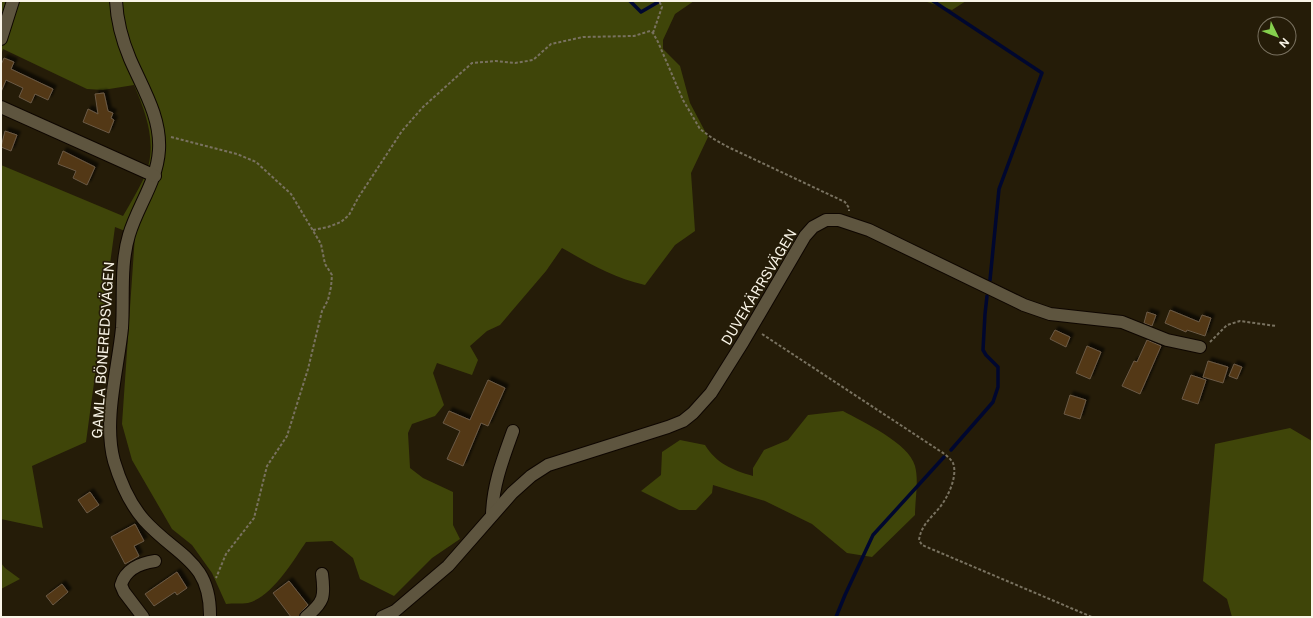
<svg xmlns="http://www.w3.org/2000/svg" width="1313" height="618" font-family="'Public Sans',sans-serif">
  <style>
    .green { fill: #3f4509 }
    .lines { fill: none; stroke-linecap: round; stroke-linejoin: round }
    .stream { stroke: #00072f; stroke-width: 3.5 }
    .building { fill: #533712; stroke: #6b5a47; filter: url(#shadow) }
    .minor-casing { stroke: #0e0600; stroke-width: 14 }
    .path { stroke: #797260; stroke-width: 2; stroke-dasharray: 3 2; stroke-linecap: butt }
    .minor { stroke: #5e553f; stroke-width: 12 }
    .labels { text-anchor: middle; stroke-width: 3.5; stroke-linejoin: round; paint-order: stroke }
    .street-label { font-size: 14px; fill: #f9f4e7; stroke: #251c08 }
  </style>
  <defs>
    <filter id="shadow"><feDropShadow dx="3.5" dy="-3.5" stdDeviation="1" flood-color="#0009"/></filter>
  </defs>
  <rect width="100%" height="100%" fill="#251c08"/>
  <g class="green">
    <path d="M1,1H694L675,14L663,40V49L680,66L690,103L708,137L691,173L695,231L675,245L645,285C612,277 592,265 562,248L546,271L500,325L487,331L470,346L478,360L472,375L437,363L433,373L444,405L435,416L412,424L408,433L410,468L423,478L453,492V525L460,539L432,558L394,596L360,579L353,558L332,541L306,542C293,561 272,597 248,603C241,604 233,603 226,604L212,573L192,545L172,529L132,460L122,424L135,235L115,227L86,442L32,466L43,528L1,519V165L123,216C130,204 137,192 143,180C159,148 147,115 134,85L103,90L87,89L3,49L1,55Z"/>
    <path d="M924,1H966L952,10Z"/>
    <path d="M843,411C863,422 909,443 915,466C919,481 915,499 915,515L872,557L847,553L812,524L765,501L713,485L712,493L696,510H679L641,491L661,475L662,452L680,440L705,445C716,463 732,470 753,476V468L764,450L788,440L808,415Z"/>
    <path d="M1290,428L1312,441V617H1232L1227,599L1203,581L1215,444Z"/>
    <path d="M1,563L5,568L20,579L1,589Z"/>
  </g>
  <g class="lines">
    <g class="stream">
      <path d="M630,1L641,12L660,1"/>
      <path d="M933,1L1042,73L999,189L990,280"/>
      <path d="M951,450L993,402L998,387V367L986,355L983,350L985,314L987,296"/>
      <path d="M836,617L845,595L873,535L944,457"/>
    </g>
  </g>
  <g class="building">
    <path d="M4,58L14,62L11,69L53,89L48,100L35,94L31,103L19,97L23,88L6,80L1,92V65Z"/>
    <path d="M104,93L108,111L113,113L111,118L114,120L109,133L83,122L88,109L98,114L95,94Z"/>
    <path d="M5,131L17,135L11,151L1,147Z"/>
    <path d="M63,151L95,167L87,185L73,178L76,171L58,164Z"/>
    <path d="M1170,310L1199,322L1202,315L1211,318L1205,336L1187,330L1186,332L1165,323Z"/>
    <path d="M1147,312L1156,315L1152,326L1144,323Z"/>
    <path d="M1055,330L1070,337L1066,347L1050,339Z"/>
    <path d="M1147,340L1161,346L1140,394L1122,386L1134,361L1137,362Z"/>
    <path d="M1087,346L1101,352L1090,379L1076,373Z"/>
    <path d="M1208,361L1228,367L1223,383L1203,377Z"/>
    <path d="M1234,364L1242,367L1237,379L1229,376Z"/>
    <path d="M1191,375L1206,380L1198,404L1182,399Z"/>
    <path d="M488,380L505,388L488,426L481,423L463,466L447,459L460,431L443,423L449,411L470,420Z"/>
    <path d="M1070,395L1086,400L1080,419L1064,414Z"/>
    <path d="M90,492L99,505L87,513L78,500Z"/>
    <path d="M135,524L144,541L134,546L139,556L125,564L111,537Z"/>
    <path d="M177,572L187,588L177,595L175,592L154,606L145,594Z"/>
    <path d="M289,581L308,605L301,612L299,617H291L273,593Z"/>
    <path d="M62,584L68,592L53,605L46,596Z"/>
  </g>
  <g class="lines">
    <defs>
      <g id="minor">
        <path d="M116,1C117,21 122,40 130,59C143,89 161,117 159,150C157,182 138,205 129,235C120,265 124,297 122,328C118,369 103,421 114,461C120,481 130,504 144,520C176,556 211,560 210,617"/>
        <path d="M1,39L13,1"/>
        <path d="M1,107L155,176"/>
        <path d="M492,514C493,484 503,459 513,431"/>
        <path d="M143,617L124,592L121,585C125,570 140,563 155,561"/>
        <path d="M306,617C324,602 325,597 322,574"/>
        <path d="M382,617L395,611L448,566L512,493L531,476L548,465L668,427L683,421L693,413L711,393L743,342L805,236L813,227L826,220H839L869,230L1024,305L1050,314L1122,322L1167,340L1200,347"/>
      </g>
    </defs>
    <use href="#minor" class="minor-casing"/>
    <g class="path">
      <path d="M653,33L662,7L659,1"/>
      <path d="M171,137L237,154L256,162L291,194L321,244L325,264L332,275L331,287L328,300L322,311L308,369L287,436L267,466L254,518L226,554L216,578"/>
      <path d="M313,230L328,227L341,222L349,215L358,198L402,131L423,107L472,63L496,61L515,63L533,60L551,44L583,37L634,36L650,31L653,33L658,42L683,100L700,129L712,138L728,147L845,202L849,208V211"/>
      <path d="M762,334L940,451C945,454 950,458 953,463C958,476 948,497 940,507C932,517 921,525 919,540L922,545L1092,617"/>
      <path d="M1210,342L1227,325L1240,321L1276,326"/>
    </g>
    <use href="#minor" class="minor"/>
  </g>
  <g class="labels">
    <g class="street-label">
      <text transform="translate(759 287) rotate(-59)" y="5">DUVEKÄRRSVÄGEN</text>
      <text transform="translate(103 350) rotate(-86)" y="5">GAMLA BÖNEREDSVÄGEN</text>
    </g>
  </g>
  <rect width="1313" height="618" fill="none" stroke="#f9f4e7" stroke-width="4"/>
  <g transform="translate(1277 36) rotate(133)"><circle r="19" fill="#251c08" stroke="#7a7261"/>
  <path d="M0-3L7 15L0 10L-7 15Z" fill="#85cf4d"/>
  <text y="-6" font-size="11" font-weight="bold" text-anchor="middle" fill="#f9f4e7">N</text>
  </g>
</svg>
